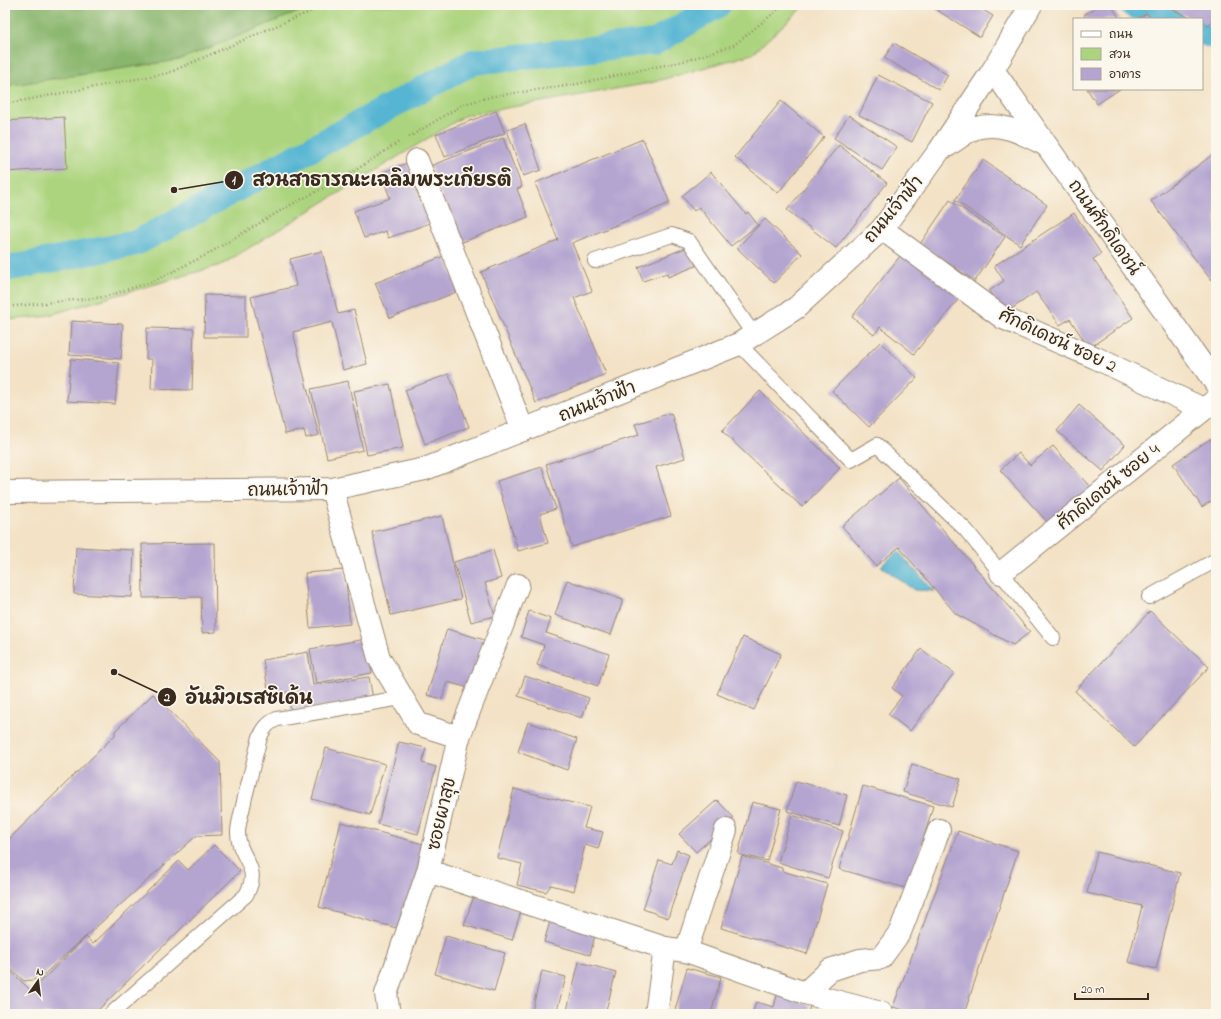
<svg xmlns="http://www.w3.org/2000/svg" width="1221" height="1019" font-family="'Indie Flower','Playpen Sans Thai',sans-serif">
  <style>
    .green { fill: #acd47e; stroke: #747f4e }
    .forest { fill: #89b66d; stroke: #627046 }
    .water { fill: #54b5d2; stroke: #487078 }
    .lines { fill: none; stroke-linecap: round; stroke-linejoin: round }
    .canal { stroke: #54b5d2; stroke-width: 26 }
    .building { fill: #b4a5d0 }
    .lane-casing { stroke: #978672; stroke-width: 16 }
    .street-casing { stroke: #978672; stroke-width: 24 }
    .secondary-casing { stroke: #978672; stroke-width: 24 }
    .path { stroke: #978672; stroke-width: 2.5; stroke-dasharray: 1 3; stroke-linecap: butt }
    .lane { stroke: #fff; stroke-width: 14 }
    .street { stroke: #fff; stroke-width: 22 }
    .secondary { stroke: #fff; stroke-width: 22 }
    .labels { text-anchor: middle; stroke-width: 3.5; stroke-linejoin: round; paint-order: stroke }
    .street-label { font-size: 18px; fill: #3b2a1e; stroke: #fbf7ec }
    .leader { fill: none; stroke: #3b2a1e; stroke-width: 1.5 }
    .callout-dot { fill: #3b2a1e; stroke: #fbf7ec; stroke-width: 1.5 }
    .mark-label { font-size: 12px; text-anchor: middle; font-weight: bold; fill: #fff }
    .callout-label { font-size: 19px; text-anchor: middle; font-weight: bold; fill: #3b2a1e; stroke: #fbf7ec; stroke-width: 3.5; stroke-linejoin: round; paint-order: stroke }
  </style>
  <rect width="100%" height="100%" fill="#fbf7ec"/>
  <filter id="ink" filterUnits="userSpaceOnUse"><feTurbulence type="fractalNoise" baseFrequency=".025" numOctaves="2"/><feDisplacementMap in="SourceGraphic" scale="8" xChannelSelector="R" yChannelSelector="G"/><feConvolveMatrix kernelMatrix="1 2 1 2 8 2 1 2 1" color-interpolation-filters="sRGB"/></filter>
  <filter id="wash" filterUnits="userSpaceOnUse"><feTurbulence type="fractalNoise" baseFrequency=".012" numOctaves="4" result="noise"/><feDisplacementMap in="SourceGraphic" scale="16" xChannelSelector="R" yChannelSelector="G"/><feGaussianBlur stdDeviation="0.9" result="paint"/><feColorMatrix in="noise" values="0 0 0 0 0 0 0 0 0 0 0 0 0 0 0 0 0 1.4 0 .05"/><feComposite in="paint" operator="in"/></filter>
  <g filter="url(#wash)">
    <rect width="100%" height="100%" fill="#f3e2c5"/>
    <path class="green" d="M5,5H805L752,54L650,83L466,115L221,265L42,317L5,320Z"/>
    <path class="forest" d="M5,5H315L179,60L5,86Z"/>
    <path class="water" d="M898,551L934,591L914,590L881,566Z"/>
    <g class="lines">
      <g class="canal">
        <path d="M1133,5L1170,19"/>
        <path d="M1202,32L1216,37"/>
        <path d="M5,269L136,243L473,62L655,42L718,5"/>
      </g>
    </g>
    <g id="blocks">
      <g class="building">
        <path d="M929,5H975L993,16L980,37Z"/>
        <path d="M1100,5H1111L1120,19H1087L1084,15Z"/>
        <path d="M1163,5H1216V12L1209,26L1202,23V19H1193Z"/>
        <path d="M1147,13L1151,19H1138Z"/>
        <path d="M894,43L948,75L939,90L884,58Z"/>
        <path d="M878,75L932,102L912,142L859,115Z"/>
        <path d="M1087,89H1120L1097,104Z"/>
        <path d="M781,101L824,137L778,193L735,157Z"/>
        <path d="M496,111L505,133L445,157L436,134Z"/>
        <path d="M849,115L897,147L882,170L834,138Z"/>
        <path d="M64,117L67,168L5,172V121Z"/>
        <path d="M525,124L541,170L523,176L507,130Z"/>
        <path d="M503,138L522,187L517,189L528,217L460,243L430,166Z"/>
        <path d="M643,139L670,203L572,243L592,291L574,298L606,374L536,403L481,272L558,240L535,183Z"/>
        <path d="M839,145L887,183L836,248L787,210Z"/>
        <path d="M1216,152V276L1211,280L1151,201Z"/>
        <path d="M983,160L1047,205L1020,245L955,200Z"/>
        <path d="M407,163L430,223L388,238L386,231L364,238L354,211L390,198L381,173Z"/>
        <path d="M711,172L746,214L748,212L758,225L731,246L699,207L694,211L682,196Z"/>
        <path d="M950,200L1005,237L975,281L920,244Z"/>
        <path d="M1074,213L1101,254L1093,259L1133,318L1089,348L1070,319L1060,325L1036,292L1004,314L989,291L1004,281L994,266Z"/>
        <path d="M765,219L802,254L774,283L737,248Z"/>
        <path d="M688,247L696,266L668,277L667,273L643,281L638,267Z"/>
        <path d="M322,251L338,314L354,310L367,364L343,370L332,322L293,332L319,435L306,438L304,430L285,434L251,297L296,286L290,259Z"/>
        <path d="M904,251L961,296L914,354L880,327L874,335L852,317Z"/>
        <path d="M444,256L459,291L390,318L375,283Z"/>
        <path d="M205,295L246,296V337H204Z"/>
        <path d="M71,321L123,324L121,359L69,355Z"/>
        <path d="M147,328L194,329L192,390L151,389L152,359H146Z"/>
        <path d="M880,342L917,378L869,427L832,391Z"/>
        <path d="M71,359L119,363L115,404L67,401Z"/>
        <path d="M449,374L469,427L425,444L405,390Z"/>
        <path d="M348,381L363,450L327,458L311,389Z"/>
        <path d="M390,384L403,448L367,455L354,391Z"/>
        <path d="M760,391L840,468L802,507L722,431Z"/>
        <path d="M1079,405L1125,445L1103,471L1057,431Z"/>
        <path d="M671,413L685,458L656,467L671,516L572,547L546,464L639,435L635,424Z"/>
        <path d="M1210,439L1216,447V498L1202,507L1173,464Z"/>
        <path d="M1053,446L1091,488L1050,525L1000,470L1019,453L1030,465Z"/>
        <path d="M542,467L556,509L540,514L548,543L518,551L497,481Z"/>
        <path d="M899,478L1030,632L1013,645L956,614L899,547L876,566L842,526Z"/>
        <path d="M442,516L461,599L391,615L372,532Z"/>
        <path d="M215,543L216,632L202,633L201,597L143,598L142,544Z"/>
        <path d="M76,547L134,550L132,597L74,594Z"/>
        <path d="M493,550L501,578L485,583L495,616L471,622L454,562Z"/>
        <path d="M345,570L350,624L310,628L305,573Z"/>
        <path d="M567,580L623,600L611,635L555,615Z"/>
        <path d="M529,611L551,619L546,633L609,654L598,686L537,665L544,645L521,637Z"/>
        <path d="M1150,611L1209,667L1134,747L1075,691Z"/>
        <path d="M447,629L488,641L473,689L447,682L442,699L427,695Z"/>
        <path d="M743,637L781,654L754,710L717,694Z"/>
        <path d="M366,639L372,673L316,683L310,649Z"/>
        <path d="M921,649L954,673L910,731L888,714L902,696L892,688Z"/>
        <path d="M308,652L313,685L369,677L373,699L291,712L288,692L269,695L263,660Z"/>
        <path d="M525,676L589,698L582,718L518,696Z"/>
        <path d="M153,694L220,762L222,835L196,836L39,979L24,981L5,963V843L115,735V731Z"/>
        <path d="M528,722L577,739L567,770L518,752Z"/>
        <path d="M399,742L426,748L422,763L436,767L418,834L378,824Z"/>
        <path d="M326,748L385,764L370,815L312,799Z"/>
        <path d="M912,764L961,779L952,807L903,792Z"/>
        <path d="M796,781L847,795L839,826L787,811Z"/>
        <path d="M863,786L933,806L909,889L839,869Z"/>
        <path d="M514,789L590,807L584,828L603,832L598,849L585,845L574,891L551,885L546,892L517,885L522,864L497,858Z"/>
        <path d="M717,800L734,818L696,852L679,834Z"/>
        <path d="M752,802L781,809L767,861L738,854Z"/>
        <path d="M792,815L843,831L828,878L778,862Z"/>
        <path d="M341,822L427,845L404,930L319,907Z"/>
        <path d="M958,831L1018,851L964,1014H917L893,1007Z"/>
        <path d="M214,845L240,871L94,1014H5V968L7,967L31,991L86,937L93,944L179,861L188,870Z"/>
        <path d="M677,850L689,855L668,918L643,909L659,860L672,864Z"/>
        <path d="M1097,852L1180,873L1156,969L1128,962L1142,906L1087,893Z"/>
        <path d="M742,856L782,868V871L827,884L807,954L721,928Z"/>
        <path d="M474,896L521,911L512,940L464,925Z"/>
        <path d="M551,918L596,931L590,955L544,942Z"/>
        <path d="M446,936L505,953L494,991L435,974Z"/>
        <path d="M579,962L616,972L605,1014H566Z"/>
        <path d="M687,968L721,977L711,1014H674Z"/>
        <path d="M542,971L566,977L556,1014H531Z"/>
        <path d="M777,995L810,1005L808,1014H752L756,1002L774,1007Z"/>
      </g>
    </g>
  </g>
  <g filter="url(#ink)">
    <use href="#blocks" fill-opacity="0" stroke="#978672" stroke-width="1"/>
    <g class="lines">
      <defs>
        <g id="lane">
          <path d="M595,261L672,235L689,241L754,335"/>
          <path d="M739,344L851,460L877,445L966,530L1053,638"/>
          <path d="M1149,597L1216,560"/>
          <path d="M111,1014L246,895C263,866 237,858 238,831C239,820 243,808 245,797C250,777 255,757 260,737C264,728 268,723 277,719L401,698"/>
        </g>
        <g id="street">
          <path d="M417,160L523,430"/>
          <path d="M882,229L1003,318L1096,358L1203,409"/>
          <path d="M332,489L379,658L418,724L459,737L428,871L386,994L389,1014"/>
          <path d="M1001,573L1213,402"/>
          <path d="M459,737L518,585"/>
          <path d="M428,871L665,948L686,951L805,993L881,1013"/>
          <path d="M686,951L726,830"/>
          <path d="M805,993L830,970L860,960L881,958L900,932L939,830"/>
          <path d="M656,1014L665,948"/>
        </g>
        <g id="secondary">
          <path d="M993,70L1216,384"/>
          <path d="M947,146C955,141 968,130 976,128C1000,121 1022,133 1044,144"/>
          <path d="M5,492L332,489L425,469L739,344L796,308L882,229L939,151L993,70L1031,5"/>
        </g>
      </defs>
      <use href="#lane" class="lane-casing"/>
      <use href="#street" class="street-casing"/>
      <use href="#secondary" class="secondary-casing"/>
      <g class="path">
        <path d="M5,104L168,73L285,22L327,5"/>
        <path d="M409,137L464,104L494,96L572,85L688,60L734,45L784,5"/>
        <path d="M5,307L104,297L154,281L206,255L285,208L348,175L399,142"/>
      </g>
      <use href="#lane" class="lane"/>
      <use href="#street" class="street"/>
      <use href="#secondary" class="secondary"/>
    </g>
  </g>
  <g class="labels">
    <g class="street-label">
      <text transform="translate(893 209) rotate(-50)" y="6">ถนนเจ้าฟ้า</text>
      <text transform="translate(1105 227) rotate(55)" y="6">ถนนศักดิเดชน์</text>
      <text transform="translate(1058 340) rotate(25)" y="6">ศักดิเดชน์ ซอย 2</text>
      <text transform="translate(597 401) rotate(-22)" y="6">ถนนเจ้าฟ้า</text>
      <text transform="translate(1108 486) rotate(-39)" y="6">ศักดิเดชน์ ซอย 4</text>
      <text transform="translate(288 489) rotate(-1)" y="6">ถนนเจ้าฟ้า</text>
      <text transform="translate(441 814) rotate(-77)" y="6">ซอยผาสุข</text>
    </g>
  </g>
  <path class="leader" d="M174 190L234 180M114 672L167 697"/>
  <g class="callout-dot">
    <circle cx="174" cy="190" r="4"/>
    <circle cx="114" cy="672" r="4"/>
    <circle cx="234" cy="180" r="10"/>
    <circle cx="167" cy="697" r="10"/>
  </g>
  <g class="mark-label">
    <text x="234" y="184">1</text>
    <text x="167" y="701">2</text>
  </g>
  <g class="callout-label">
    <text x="382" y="186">สวนสาธารณะเฉลิมพระเกียรติ</text>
    <text x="249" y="704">อันมิวเรสซิเด้น</text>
  </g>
  <rect width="1221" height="1019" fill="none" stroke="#fbf7ec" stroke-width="20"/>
  <rect x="1073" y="18" width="130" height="72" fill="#fbf7ec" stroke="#aea59a"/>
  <rect x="1081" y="31" width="20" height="6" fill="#ffffff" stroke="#aea59a"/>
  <text x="1109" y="38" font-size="12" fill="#3b2a1e">ถนน</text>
  <rect x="1081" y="48" width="20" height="12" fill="#acd47e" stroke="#aea59a"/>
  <text x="1109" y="58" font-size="12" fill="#3b2a1e">สวน</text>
  <rect x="1081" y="68" width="20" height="12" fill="#b4a5d0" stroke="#aea59a"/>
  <text x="1109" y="78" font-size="12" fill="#3b2a1e">อาคาร</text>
  <g transform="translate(38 981) rotate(14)" stroke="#fbf7ec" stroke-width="3" paint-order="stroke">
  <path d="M0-3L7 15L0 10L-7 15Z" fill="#3b2a1e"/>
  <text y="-6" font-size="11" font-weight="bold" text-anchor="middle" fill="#3b2a1e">N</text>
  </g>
  <path d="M1075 993v6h73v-6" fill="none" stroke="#3b2a1e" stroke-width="2"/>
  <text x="1081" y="993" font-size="12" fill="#3b2a1e" stroke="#fbf7ec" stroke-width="3" paint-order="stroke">20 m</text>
</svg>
